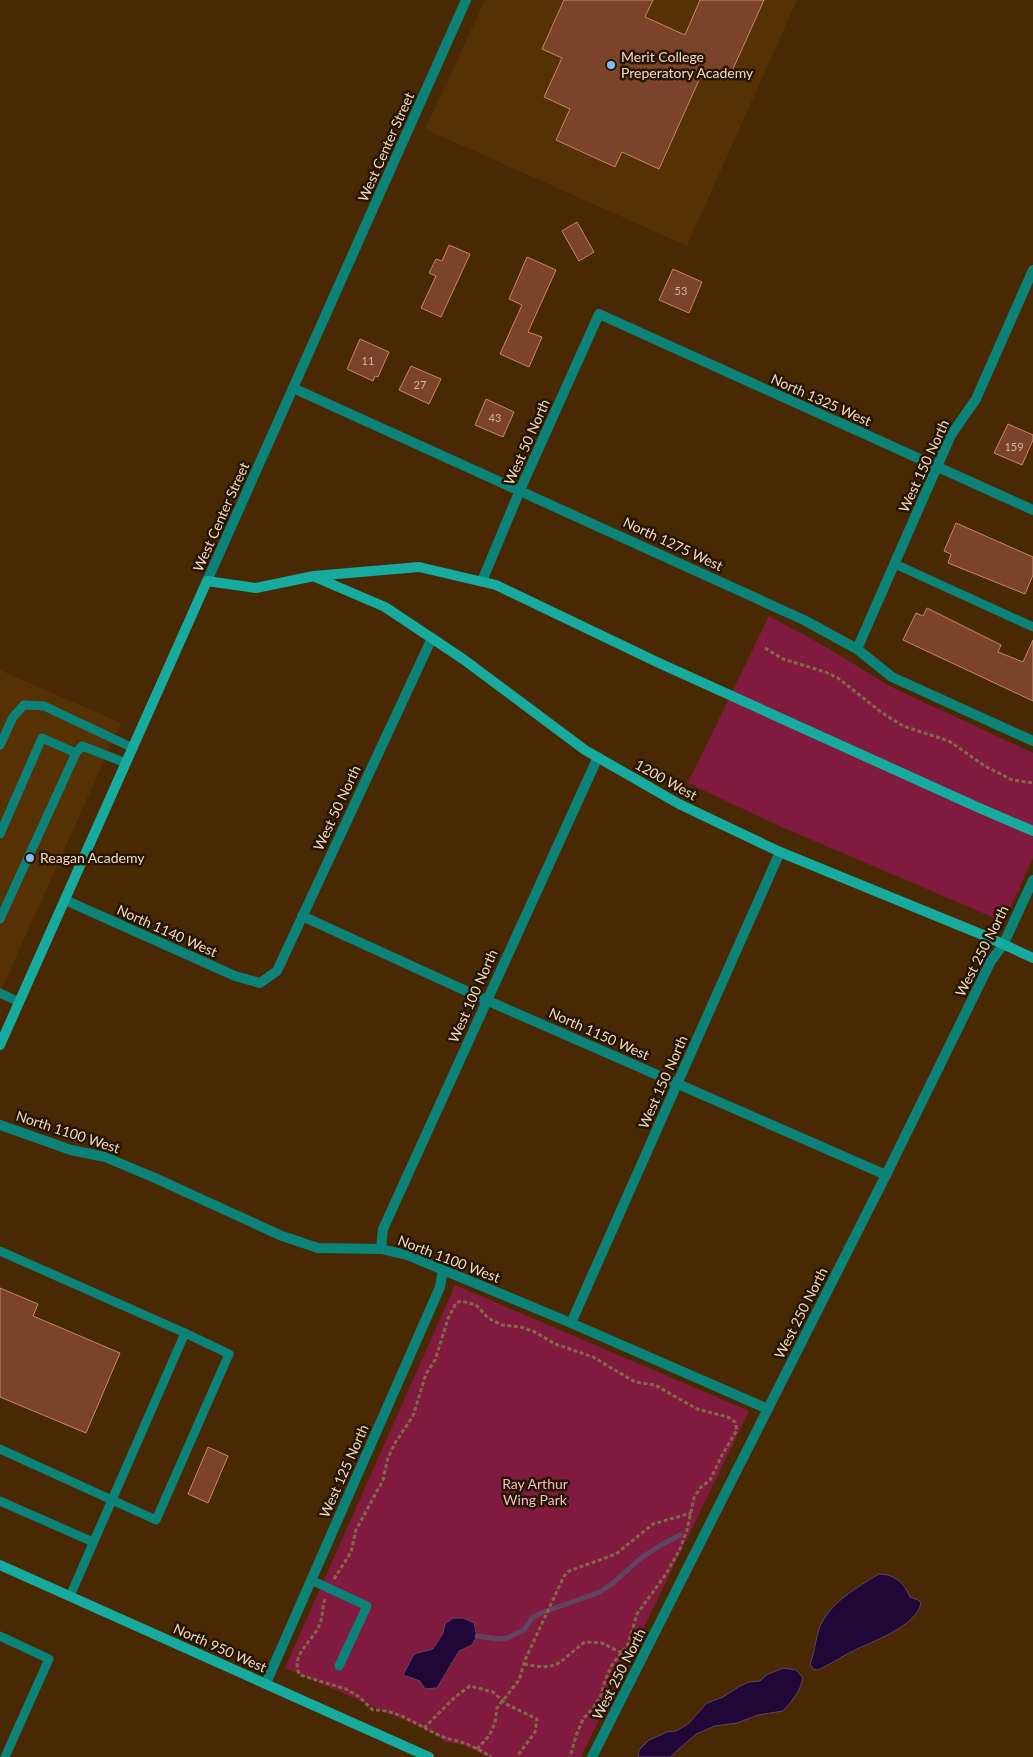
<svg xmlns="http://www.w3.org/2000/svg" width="1033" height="1757" font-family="Lato,sans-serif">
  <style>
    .built { fill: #553104 }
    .green { fill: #801b3f }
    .water { fill: #210638; stroke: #604561 }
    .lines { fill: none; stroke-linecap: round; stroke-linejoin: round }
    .stream { stroke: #604561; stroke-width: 5 }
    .building { fill: #7b442a; stroke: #c4876c }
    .path { stroke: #846747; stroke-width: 3; stroke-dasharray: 4 2.5; stroke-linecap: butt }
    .lane { stroke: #0b8378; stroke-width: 9 }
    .street { stroke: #0b8378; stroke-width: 10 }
    .secondary { stroke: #16ab9e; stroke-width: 10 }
    .poi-dot { fill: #7abff8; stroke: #261503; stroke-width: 2 }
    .labels { text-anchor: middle; stroke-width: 5; stroke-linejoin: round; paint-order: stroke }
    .number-label { font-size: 11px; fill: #d4b39b }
    .poi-label { font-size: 14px; fill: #f2d8c1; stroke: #261503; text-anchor: start }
    .street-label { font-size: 14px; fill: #f2d8c1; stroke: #261503 }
    .park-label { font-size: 14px; fill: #f7bac7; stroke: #261503 }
  </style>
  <rect width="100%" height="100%" fill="#482903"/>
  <g class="built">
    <path d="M485,0H797L687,246L425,129Z"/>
    <path d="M0,670L121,723L0,993Z"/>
  </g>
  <g class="green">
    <path d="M769,616L830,649L889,686L1033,753V858L1004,922L784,828L688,783Z"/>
    <path d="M455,1285L749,1411L581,1757H489L463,1745L445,1742L436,1734L285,1668Z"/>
  </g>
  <g class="water">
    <path d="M879,1574C895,1574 904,1583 910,1597L918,1600L921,1603C917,1626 873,1641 853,1651C844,1655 836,1661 826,1666L818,1670L813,1669L810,1664C815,1652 815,1641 819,1629C829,1603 856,1588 879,1574Z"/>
    <path d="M453,1618H463L474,1623L477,1636L472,1645L459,1651L437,1688L425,1689L420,1681L403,1675L414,1654L433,1649L443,1633L445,1624Z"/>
    <path d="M783,1668L796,1670L803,1678C800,1692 792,1701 783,1711L758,1715L737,1723L715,1726L696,1734L670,1757H639L638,1756L639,1750L649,1740L667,1732L676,1731L688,1724L707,1703L723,1697L740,1686L749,1682L760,1681L766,1675Z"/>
  </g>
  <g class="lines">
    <path class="stream" d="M477,1636L498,1639L507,1638L524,1630L532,1618L541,1613L600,1592L612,1584L641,1558L661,1545L680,1535"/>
  </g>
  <g class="building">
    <path d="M564,0H653L645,17L685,35L700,0H764L728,80L704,69L659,169L622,152L615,167L556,140L570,109L544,97L562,58L542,49Z"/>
    <path d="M577,222L594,252L579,261L562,231Z"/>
    <path d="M449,245L470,254L441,317L421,308L436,276L429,273L436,259L442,261Z"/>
    <path d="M527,257L556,270L528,332L542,337L529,367L500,354L522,305L509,299Z"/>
    <path d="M673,269L702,282L689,313L659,300Z"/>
    <path d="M360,339L389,352L378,377L375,376L373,381L347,369Z"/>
    <path d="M411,366L441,379L429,404L399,390Z"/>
    <path d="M486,399L514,412L503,437L475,425Z"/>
    <path d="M1008,424L1033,435V440L1022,465L994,453Z"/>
    <path d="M956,523L1033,557V575L1025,594L948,563L951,554L944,551Z"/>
    <path d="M927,608L1001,645L998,652L1023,662L1033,640V701L903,640L916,613L923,616Z"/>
    <path d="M0,1288L38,1304L33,1316L120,1353L86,1433L0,1397Z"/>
    <path d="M208,1447L228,1456L208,1503L188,1494Z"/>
  </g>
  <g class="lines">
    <g class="path">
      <path d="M765,648L783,659L825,672L838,678L881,712L903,726L949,741L985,766L1012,780L1033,783"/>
      <path d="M334,1579L351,1552L356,1530L383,1480L388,1458L395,1443L413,1416L426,1374L435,1360L448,1319L456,1303L461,1301L476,1305L488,1318L502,1325L521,1327L535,1332L555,1344L593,1357L635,1382L655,1385L697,1409L728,1417L735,1422L737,1430L722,1455L710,1480L700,1488L694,1498L687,1530L680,1549L666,1574L637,1614L628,1644L612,1665L605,1680L601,1695L594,1707L583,1719L576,1736L570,1757"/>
      <path d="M325,1599C322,1607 323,1618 319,1626C312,1642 289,1656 300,1675L346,1689L358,1696L373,1710C401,1710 417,1726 441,1736C450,1740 459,1741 467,1744C476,1748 484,1752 491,1757"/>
      <path d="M524,1664C561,1672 558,1661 585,1642L602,1643L622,1653"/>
      <path d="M424,1728L455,1697L470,1686L493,1692L506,1704L537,1719L535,1732L517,1757"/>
      <path d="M477,1749L489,1736L495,1723L497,1708L519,1680L525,1660L564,1576L569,1571L616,1554L653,1524L691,1513"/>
    </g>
    <g class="lane">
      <path d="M895,564L1033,627"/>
      <path d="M0,745L13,717L24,705L44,706L133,748"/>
      <path d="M0,834L42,738L76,753"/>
      <path d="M0,919L76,753L82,746L126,763"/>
      <path d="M0,993L19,1002"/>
      <path d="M0,1251L185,1333L70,1596"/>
      <path d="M0,1449L156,1520L229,1354L185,1333"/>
      <path d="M0,1501L93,1542"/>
      <path d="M311,1580L367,1606L339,1666"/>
      <path d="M0,1636L49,1659L5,1757"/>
    </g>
    <g class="street">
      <path d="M293,388L804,620L857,649L892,677L1033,741"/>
      <path d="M207,581L466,0"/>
      <path d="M482,581L520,490L599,314L1033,510"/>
      <path d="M857,649L951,435L976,399L1033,270"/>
      <path d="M65,900L235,976L260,983L277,971L432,638"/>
      <path d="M302,916L486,1000L886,1175"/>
      <path d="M0,1125L71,1150L105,1157L155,1178L282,1236L318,1248L381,1249L407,1255L571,1323L768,1409"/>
      <path d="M381,1249L383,1229L598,757"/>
      <path d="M571,1323L780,852"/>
      <path d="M266,1683L440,1287L443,1270"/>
      <path d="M592,1757L886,1175L991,961L1003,945L1033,880"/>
    </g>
    <g class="secondary">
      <path d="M315,577L385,607L463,659L585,750L679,804L780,852L983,935L1033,958"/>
      <path d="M0,1045L207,581L256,588L314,576L419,567L496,585L659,663L977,807L1033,831"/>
      <path d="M0,1565L429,1757"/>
    </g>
  </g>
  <g class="poi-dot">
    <circle cx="611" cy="65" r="5"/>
    <circle cx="30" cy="858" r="5"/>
  </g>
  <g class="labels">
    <g class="number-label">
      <text x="681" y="295">53</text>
      <text x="368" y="365">11</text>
      <text x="420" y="389">27</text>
      <text x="495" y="422">43</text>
      <text x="1014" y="451">159</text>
    </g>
    <g class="poi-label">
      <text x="621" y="62">Merit College<tspan x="621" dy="16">Preperatory Academy</tspan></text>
      <text x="40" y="863">Reagan Academy</text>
    </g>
    <g class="street-label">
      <text transform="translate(386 147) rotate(-66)" y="5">West Center Street</text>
      <text transform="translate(821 400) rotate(24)" y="5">North 1325 West</text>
      <text transform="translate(527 442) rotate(-66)" y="5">West 50 North</text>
      <text transform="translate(924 466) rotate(-65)" y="5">West 150 North</text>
      <text transform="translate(221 517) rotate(-66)" y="5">West Center Street</text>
      <text transform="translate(673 544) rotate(25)" y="5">North 1275 West</text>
      <text transform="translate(666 780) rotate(29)" y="5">1200 West</text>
      <text transform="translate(337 808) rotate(-65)" y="5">West 50 North</text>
      <text transform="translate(167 931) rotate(24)" y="5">North 1140 West</text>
      <text transform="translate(982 951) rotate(-63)" y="5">West 250 North</text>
      <text transform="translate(473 996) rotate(-66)" y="5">West 100 North</text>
      <text transform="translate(599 1034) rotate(24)" y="5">North 1150 West</text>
      <text transform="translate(663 1082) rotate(-66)" y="5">West 150 North</text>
      <text transform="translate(68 1132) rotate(18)" y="5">North 1100 West</text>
      <text transform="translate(449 1259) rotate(21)" y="5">North 1100 West</text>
      <text transform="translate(801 1313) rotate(-63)" y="5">West 250 North</text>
      <text transform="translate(344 1471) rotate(-66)" y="5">West 125 North</text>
      <text transform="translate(220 1648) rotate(24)" y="5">North 950 West</text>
      <text transform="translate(619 1674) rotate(-63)" y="5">West 250 North</text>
    </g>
    <g class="park-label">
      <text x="535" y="1489">Ray Arthur<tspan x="535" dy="16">Wing Park</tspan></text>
    </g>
  </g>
</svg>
